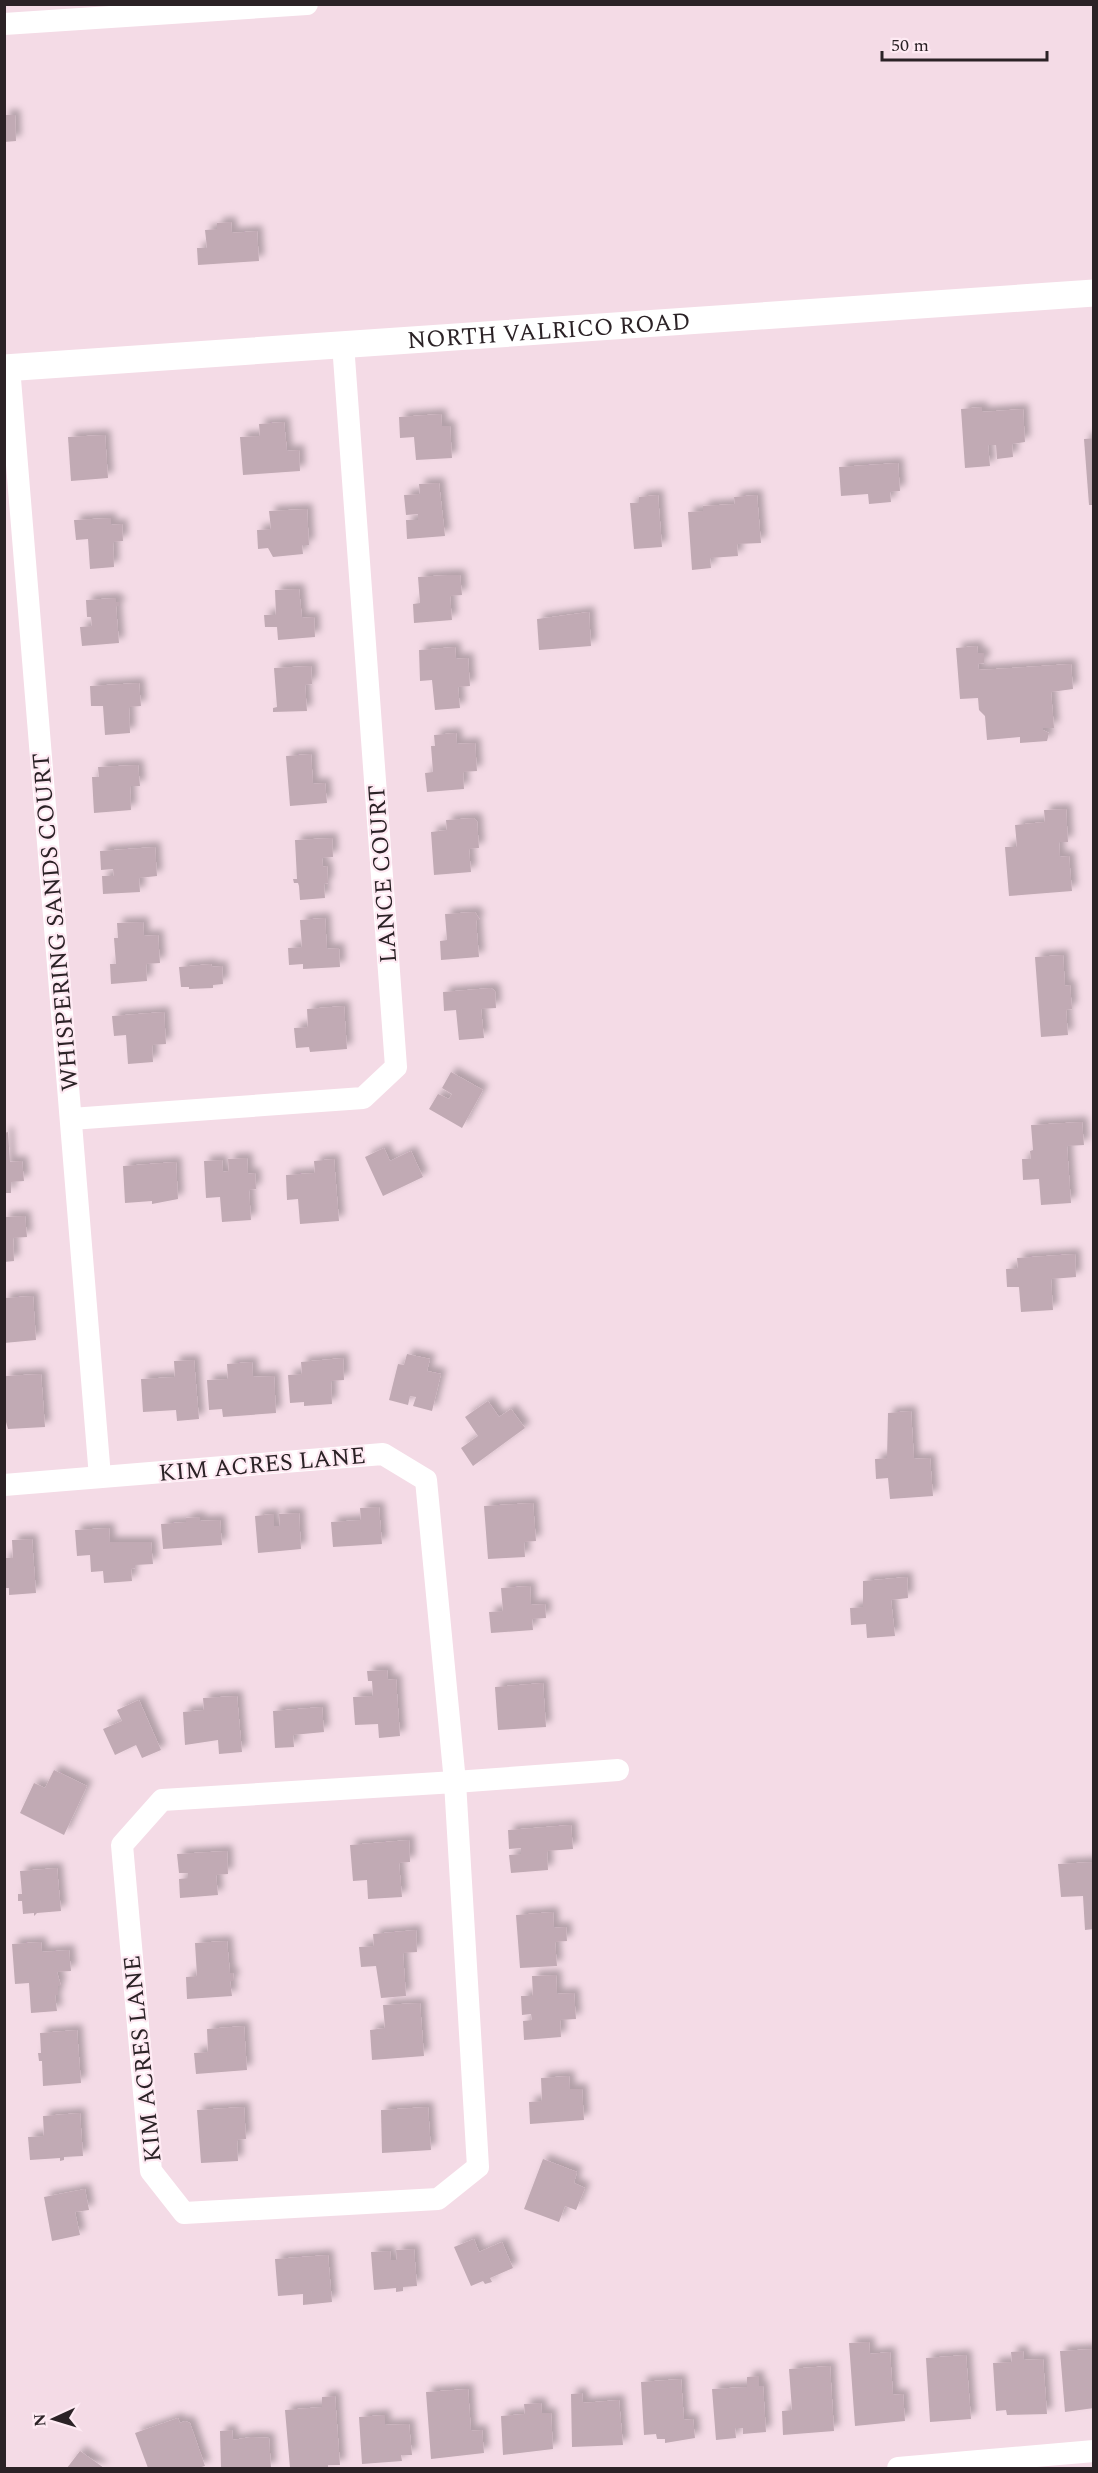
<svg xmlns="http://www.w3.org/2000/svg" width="1098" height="2473" font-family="Spectral,serif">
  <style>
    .building { fill: #c1aab4; filter: url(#shadow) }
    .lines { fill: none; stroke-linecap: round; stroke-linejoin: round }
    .minor { stroke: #fff; stroke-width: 22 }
    .tertiary { stroke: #fff; stroke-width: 27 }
    .labels { text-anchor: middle; stroke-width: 4.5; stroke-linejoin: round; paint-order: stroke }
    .street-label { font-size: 24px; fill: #2b2226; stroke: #feeaf3 }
  </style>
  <defs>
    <filter id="shadow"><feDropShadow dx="5.5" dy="-5.5" stdDeviation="3" flood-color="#0004"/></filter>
  </defs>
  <rect width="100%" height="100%" fill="#f4dbe6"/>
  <g class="building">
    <path d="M4,115H15L16,141L4,142Z"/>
    <path d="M231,222L232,233L257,231L259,261L198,265L197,248H207L205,230L217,229V223Z"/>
    <path d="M982,407V412L1023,409L1025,442L1012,444L1013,457L997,459L996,445H988L990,466L965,468L961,409Z"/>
    <path d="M441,414L442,426H450L452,458L416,460L414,437L400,438L399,417Z"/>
    <path d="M284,422L287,451L299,450L300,471L243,475L240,437L260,436L259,424Z"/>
    <path d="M105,435L108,478L71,481L68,437Z"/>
    <path d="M1094,438V505H1089L1084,439Z"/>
    <path d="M898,463L900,491L890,492L891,502L869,504L868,494L841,496L839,467Z"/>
    <path d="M439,483L445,536L407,539L406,520H418V514L406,515L404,495L420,494L419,484Z"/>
    <path d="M658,495L662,547L634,549L630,503H639V497Z"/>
    <path d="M757,495L761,543L737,544L738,556L710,558L711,568L692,570L688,512L703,511V506L735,504L734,497Z"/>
    <path d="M307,509L309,545H302L303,554L273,557L268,548L258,549L257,530L271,529L269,511Z"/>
    <path d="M111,518V525L122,524L123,541L113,542L114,567L90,569L88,539L76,540L74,520Z"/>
    <path d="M448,575H460L462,595L450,596L452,620L414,623L413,604L420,603L418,577Z"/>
    <path d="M299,589L302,618L314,617L315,637L278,640L277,627H265L264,615H276L275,590Z"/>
    <path d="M116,598V602H120V606H116L119,643L82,646L80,627L92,626L91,617H87L86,600Z"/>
    <path d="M589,612L591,646L539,650L537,619Z"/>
    <path d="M977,646L978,653H984V663L978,664L979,670L1071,664L1073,689L1051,692L1054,728H1043V730L1049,733L1047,741L1020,743V737L987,740L985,716L979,710L978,698L960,699L956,648Z"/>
    <path d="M455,647L456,659L468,658L470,686L458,687L460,708L435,710L432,680L420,681L419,650Z"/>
    <path d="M311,666L312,684L305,685L307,711L273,712V708L277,707L274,668Z"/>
    <path d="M139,683L141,706L129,707L130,733L105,735L103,706H91L90,686Z"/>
    <path d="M456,733L457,744L475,743L477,771L463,772L464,789L427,792L425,773L433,772L431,746H435L434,735Z"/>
    <path d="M311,754L313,784L325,783L327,803L290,806L286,756Z"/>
    <path d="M138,765L140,786H130L131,810L94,813L92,777H99L98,767Z"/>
    <path d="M1066,809L1068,842H1059L1060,857L1069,856L1072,891L1009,896L1005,847H1017L1015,825L1045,822L1044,810Z"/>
    <path d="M474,818L477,821L479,848L469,849L471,872L434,875L431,832L447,830L446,820Z"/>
    <path d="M332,838L333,857L322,858L323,867L327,866L328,883L324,884L325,898L300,900L299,886L298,883H294L293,879H297L295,840Z"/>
    <path d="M155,847L157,876L139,878L140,892L103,894L102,876H114L113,869L101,870L100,851Z"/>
    <path d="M475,912L480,920H476L479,957L441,960L440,941L447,940L445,914Z"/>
    <path d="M325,918L327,949L339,948L340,967L303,969V964L289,965L288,948L302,947L300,920Z"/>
    <path d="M143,922L144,936L158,935L160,963L146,964L147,981L111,984L110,964H116L114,938H118L117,923Z"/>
    <path d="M1063,955L1065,986L1070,985L1072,1009L1066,1010L1068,1035L1041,1037L1035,957Z"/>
    <path d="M211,964L212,967L222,966L223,984L213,985V988L189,989V987H181L179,967Z"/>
    <path d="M491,988L495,991L496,1008L481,1009L484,1038L459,1040L456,1010L444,1011L443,992Z"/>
    <path d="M344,1006L347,1049L310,1052L309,1047L296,1048L294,1028L308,1027L307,1009Z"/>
    <path d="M164,1012L166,1044L152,1045L153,1062L128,1064L126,1035L114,1036L112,1016Z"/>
    <path d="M451,1072L483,1090L462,1128L429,1109L438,1094L449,1099L452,1094L442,1088Z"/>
    <path d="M1082,1122L1084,1145L1067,1146L1071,1203L1041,1205L1039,1179L1023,1180L1022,1159H1031L1030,1151L1033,1150L1031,1125Z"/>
    <path d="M8,1132L10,1162L22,1161L24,1181L11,1182V1193H4V1133Z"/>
    <path d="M384,1148L390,1161L411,1151L423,1177L383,1196L365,1157Z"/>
    <path d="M247,1158L248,1174L255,1173L256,1189L249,1190L251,1220L222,1222L220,1197L206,1198L204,1161L222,1160L223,1172L229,1171L228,1159Z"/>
    <path d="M334,1159L339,1221L300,1224L298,1199L287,1200L286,1175L315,1173L314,1161Z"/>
    <path d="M176,1162L178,1199L152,1204V1201L125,1203L123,1166Z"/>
    <path d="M25,1216L27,1237L13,1238L14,1261L4,1262V1217Z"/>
    <path d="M1075,1254L1076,1277L1051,1279L1053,1310L1021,1312L1019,1287H1007L1006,1269L1018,1268L1017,1258Z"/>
    <path d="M33,1296L36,1340L4,1343V1298Z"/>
    <path d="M407,1354L430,1359L427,1371L441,1374L432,1411L413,1406L416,1397L410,1396L408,1405L389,1400L398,1364L404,1365Z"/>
    <path d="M343,1358L344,1380L331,1381L332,1404L304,1406V1402L290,1403L288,1375L302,1374L301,1362Z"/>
    <path d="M194,1360L199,1419L177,1421L176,1410L143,1412L141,1379L175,1377L174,1361Z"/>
    <path d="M252,1362L253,1377L274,1376L276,1413L223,1417L222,1409L209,1410L207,1380L228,1379L227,1364Z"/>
    <path d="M41,1374L45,1427L8,1429L4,1415L5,1376Z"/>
    <path d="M488,1401L499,1417L511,1409L525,1428L473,1466L461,1448L478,1436L465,1417Z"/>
    <path d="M911,1411L914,1459L930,1458L933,1496L890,1499L888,1478L876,1479L875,1459L887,1458L888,1413Z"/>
    <path d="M533,1503L536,1541L524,1542L525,1557L488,1559L484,1506Z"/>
    <path d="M379,1507L382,1544L333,1547L331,1522L361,1520L360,1508Z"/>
    <path d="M299,1513L301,1549L258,1553L255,1516L274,1514V1526H280L279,1514Z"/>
    <path d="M200,1517V1521L220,1520L222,1545L163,1549L161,1524L186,1522V1518Z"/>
    <path d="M109,1528L110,1542H151L153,1564L135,1565V1568L131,1569L132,1581L104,1583L103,1571L91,1572L90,1555L77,1556L75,1530Z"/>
    <path d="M32,1539L36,1593L9,1595V1588H4V1558H13L12,1540Z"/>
    <path d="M907,1577L908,1598L891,1600L895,1636L867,1638L866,1624L851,1625L850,1608L863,1607V1581Z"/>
    <path d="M530,1586L531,1605L545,1604L546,1618L532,1619L533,1630L491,1633L489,1612L503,1611L501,1588Z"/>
    <path d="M387,1670L388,1680L396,1679L400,1736L379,1738L378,1724L355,1725L353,1697L373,1696L372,1681H368L367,1671Z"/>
    <path d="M543,1683L546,1727L498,1730L495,1687Z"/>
    <path d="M237,1696L242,1752L219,1754L218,1740L185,1745L183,1712L204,1710L203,1698Z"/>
    <path d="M139,1700L161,1750L142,1758L136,1745L115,1755L103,1729L122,1721L117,1710Z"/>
    <path d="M322,1707L324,1732L293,1735L294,1747L275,1748L273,1711Z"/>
    <path d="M54,1770L87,1786L64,1835L20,1813L34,1783L45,1788Z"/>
    <path d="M571,1825L573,1849L547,1851L548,1870L511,1873L509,1855L521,1854V1848L509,1849L508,1830Z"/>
    <path d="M409,1840L410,1862L399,1863L402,1897L368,1899L367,1880L353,1881L350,1845Z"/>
    <path d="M227,1851L228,1874L216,1875L218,1895L180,1898L179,1879L188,1878V1873H179L177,1854Z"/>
    <path d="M1094,1862V1929L1085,1930L1083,1896L1061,1897L1058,1864Z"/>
    <path d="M57,1868L61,1911L37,1913L34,1916V1913L23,1914L22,1901H18V1894H22L20,1871Z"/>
    <path d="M553,1912L554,1928L566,1927L567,1941L555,1942L557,1966L520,1968L516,1915Z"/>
    <path d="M416,1930L417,1952L403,1953L406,1996L381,1998L376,1966L361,1967L359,1947L374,1946L373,1934Z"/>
    <path d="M227,1941L230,1973H233L234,1981H230L232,1996L187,1999L186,1977L197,1976L195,1943Z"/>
    <path d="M41,1942L42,1952L69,1950L71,1971L57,1972L61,1986H58V1995H55L57,2011L31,2013L29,1983L15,1984L12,1944Z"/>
    <path d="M556,1975L557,1994L574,1993L576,2019L560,2020L561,2037L524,2040L523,2021L532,2020L531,2014L522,2015L521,1996H533L532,1976Z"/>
    <path d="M420,2003L424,2056L372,2060L370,2030L385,2028L383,2005Z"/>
    <path d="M244,2026L247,2070L196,2074L194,2053L208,2052L207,2029Z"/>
    <path d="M77,2030L81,2083L43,2086L42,2061H39L38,2053H41L40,2033Z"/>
    <path d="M569,2076L570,2089H582L584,2120L530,2124L529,2102L542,2101L541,2078Z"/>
    <path d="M244,2107L246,2139L237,2140L238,2161L201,2163L197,2110Z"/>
    <path d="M428,2107L431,2150L382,2153L381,2110Z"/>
    <path d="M80,2113L83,2156L64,2157V2160L60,2161V2158L30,2160L28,2137L44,2136L43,2116Z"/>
    <path d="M543,2159L577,2172L574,2183L585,2188L576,2210L565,2206L559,2222L524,2209Z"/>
    <path d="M85,2189L89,2210L75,2212L80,2235L52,2241L44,2197Z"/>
    <path d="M474,2239L479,2252L502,2242L513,2268L490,2278L492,2282L485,2284L483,2281L471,2286L454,2247Z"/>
    <path d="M414,2249L417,2286L403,2287V2291L396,2292V2288L374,2290L371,2252L390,2251L391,2260H397L396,2250Z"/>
    <path d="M328,2255L332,2302L303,2305V2294L278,2296L275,2259Z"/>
    <path d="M869,2342L870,2354L890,2352L893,2395L903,2394L905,2421L855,2426L849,2343Z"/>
    <path d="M1094,2349V2408L1065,2412L1060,2351Z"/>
    <path d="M1023,2351L1024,2360L1043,2359L1047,2414L1007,2415L1006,2410L996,2411L993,2363L1012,2362L1011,2352Z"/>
    <path d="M966,2355L971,2419L930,2422L926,2358Z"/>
    <path d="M830,2366L834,2431L783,2435L782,2411L792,2410L789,2369Z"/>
    <path d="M759,2376V2386H763L766,2432L743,2434V2428H735L736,2438L716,2440L712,2389L747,2387V2377Z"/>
    <path d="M681,2379L684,2420L693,2419L695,2438L665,2443V2439H657L656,2434L644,2435L641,2382Z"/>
    <path d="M468,2389L471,2431L482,2430L484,2453L431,2459L426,2392Z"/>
    <path d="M582,2393L583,2403L619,2400L623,2445L572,2447L571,2394Z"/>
    <path d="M335,2396L340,2465H328V2468H290L285,2410L322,2407V2397Z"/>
    <path d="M541,2403L542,2413H551L553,2449L503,2455L501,2416L525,2414L524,2404Z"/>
    <path d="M385,2415V2425L409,2424L412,2455H401L402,2461L362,2464L359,2417Z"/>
    <path d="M178,2418L180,2423L185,2421L190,2423L205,2466L198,2468H148L135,2433Z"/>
    <path d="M232,2430L233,2440L251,2437L269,2438L271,2468H221L220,2431Z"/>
    <path d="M80,2451L104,2468H67Z"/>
  </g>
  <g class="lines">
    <g class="minor">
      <path d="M4,24L307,4"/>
      <path d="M9,367L100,1477"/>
      <path d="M71,1119L363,1098L396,1067L343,344"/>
      <path d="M4,1485L383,1454L426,1480L455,1782L618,1770"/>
      <path d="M455,1782L478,2167L438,2199L184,2213L151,2171L122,1845L162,1800Z"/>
      <path d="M898,2468L1094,2451"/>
    </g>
    <path class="tertiary" id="s1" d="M4,368L1094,293"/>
  </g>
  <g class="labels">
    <g class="street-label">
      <text dy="8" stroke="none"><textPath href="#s1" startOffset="546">NORTH VALRICO ROAD</textPath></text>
      <text transform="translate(382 874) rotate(-94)" y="8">LANCE COURT</text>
      <text transform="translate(55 922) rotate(-95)" y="8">WHISPERING SANDS COURT</text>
      <text transform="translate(262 1464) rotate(-5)" y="8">KIM ACRES LANE</text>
      <text transform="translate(142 2059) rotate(-96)" y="8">KIM ACRES LANE</text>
    </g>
  </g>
  <rect width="1098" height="2473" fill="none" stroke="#2b2226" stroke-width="12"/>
  <g transform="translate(54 2419) rotate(266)" stroke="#feeaf3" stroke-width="4.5" paint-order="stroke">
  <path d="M0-4.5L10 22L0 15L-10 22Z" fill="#2b2226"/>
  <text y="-9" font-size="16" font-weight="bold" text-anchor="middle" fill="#2b2226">N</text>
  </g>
  <path d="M882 51v9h165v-9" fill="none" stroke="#2b2226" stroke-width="3"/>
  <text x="891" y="51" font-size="18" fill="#2b2226" stroke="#feeaf3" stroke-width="4.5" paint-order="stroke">50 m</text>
</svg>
